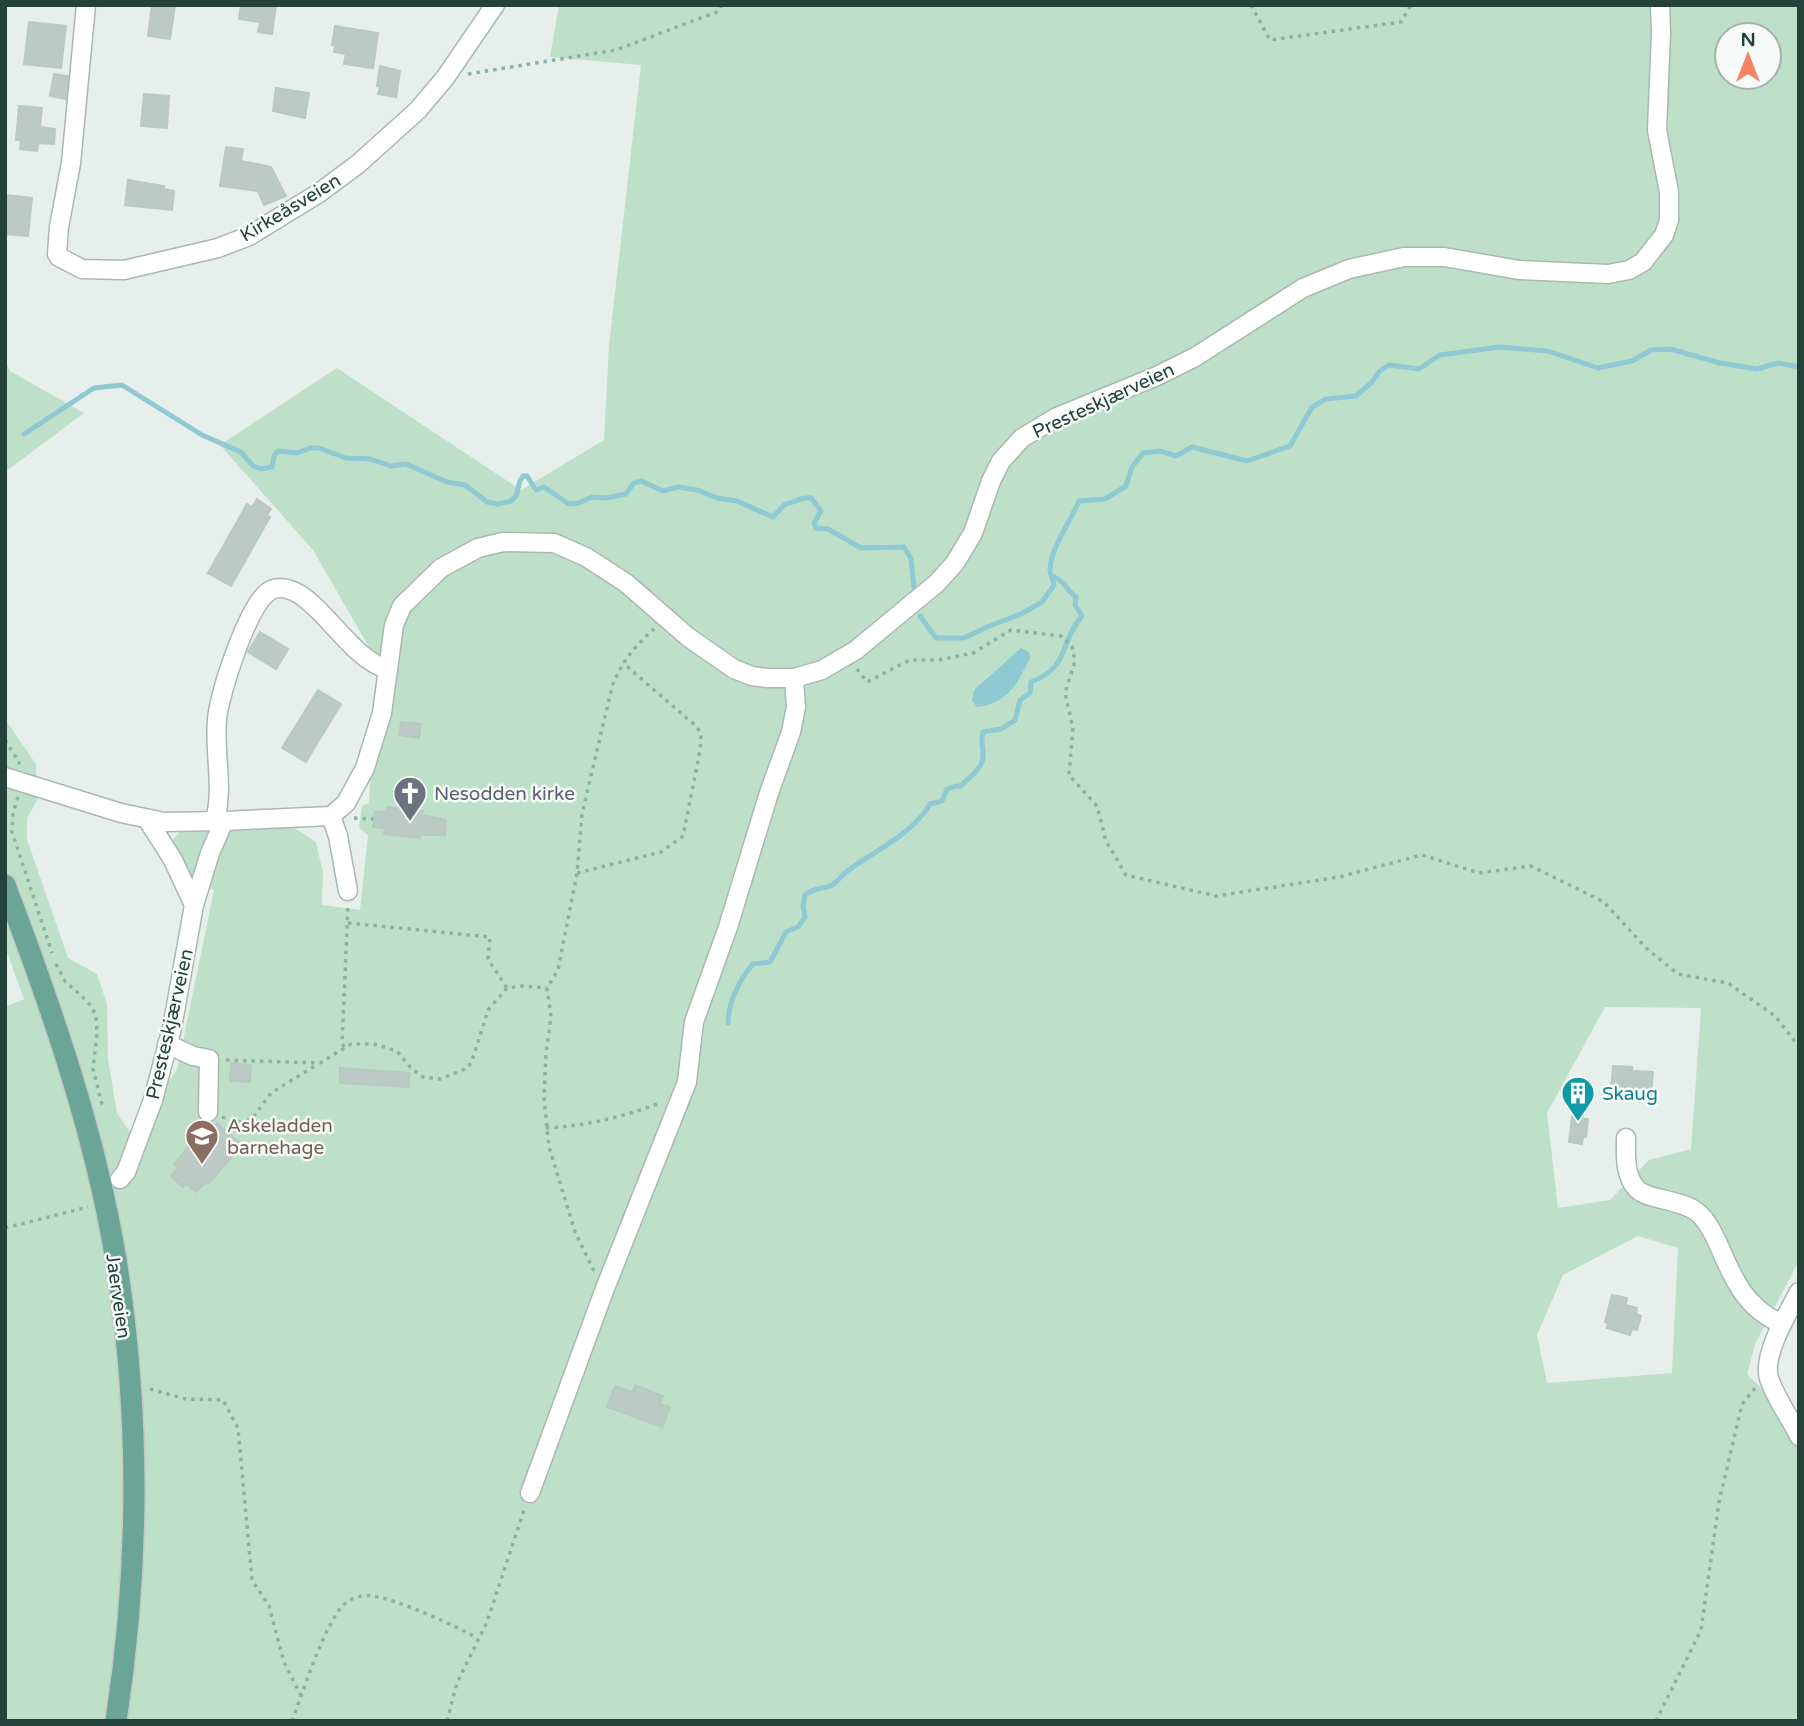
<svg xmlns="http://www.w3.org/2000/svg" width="1804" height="1726" font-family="'Varela Round',sans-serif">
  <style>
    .green { fill: #bfe0c8; fill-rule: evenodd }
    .water { fill: #8ec9d4 }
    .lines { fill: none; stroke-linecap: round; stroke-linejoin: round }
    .stream { stroke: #8ec9d4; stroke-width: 5 }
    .building { fill: #bbcac4; stroke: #b8c9c2; stroke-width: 2 }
    .minor-casing { stroke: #a8b8b2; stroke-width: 21 }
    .major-casing { stroke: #c2cac8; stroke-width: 24 }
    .path { stroke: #86b3a5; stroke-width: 3.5; stroke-dasharray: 3.5 5; stroke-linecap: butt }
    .minor { stroke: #fff; stroke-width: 18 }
    .major { stroke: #6aa596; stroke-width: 21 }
    .labels { text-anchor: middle; stroke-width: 5; stroke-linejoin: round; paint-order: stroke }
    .street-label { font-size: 19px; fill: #24423a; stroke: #f7fbf9 }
    .worship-label { font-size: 19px; fill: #5b616d; stroke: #f7fbf9; text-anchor: start }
    .culture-label { font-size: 19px; fill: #0d838f; stroke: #f7fbf9; text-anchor: start }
    .education-label { font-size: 19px; fill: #785e54; stroke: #f7fbf9; text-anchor: start }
  </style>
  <rect width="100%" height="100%" fill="#e6efeb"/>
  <g class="green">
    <path d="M559,5H1799V1261L1756,1342L1747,1374L1782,1409L1799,1440V1721H5V1007L24,999L5,947V719L36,764L37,801L27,818V839L68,958L97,974L107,1004L108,1059L117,1113L131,1134L177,1070L214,890L191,880L172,841L179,832L255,823L289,824L316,842L323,873L322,905L360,910L368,835L359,828L362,806L369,803L377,661L313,550L220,445L337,368L521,490L604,440L609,345L641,65L550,57ZM1727,35H1769V77H1727ZM1605,1007L1701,1008L1691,1149L1649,1160L1610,1200L1558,1208L1547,1113ZM1638,1236L1678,1248L1672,1373L1547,1383L1537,1335L1563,1275Z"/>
    <path d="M5,361L10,371L84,413L5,472Z"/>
  </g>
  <path class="water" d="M1021,648L1029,652L1030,658C1017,684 1008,703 977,707L972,701L974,690Z"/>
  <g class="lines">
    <g class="stream">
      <path d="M24,434L94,388L122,385L202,435L241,452L253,466L262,469L272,467L274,456L278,451L297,453L310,448H319L346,458L370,459L391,466L406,464L447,482L465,485L487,502L498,504L511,501L516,496L520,481L523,476H527L536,490L544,487L569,504L579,503L592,497L606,498L626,494L634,483L641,481L663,491L678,487L697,490L717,498L737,501L773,517L785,504C794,503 802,496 811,498L821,511L814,523L816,528L828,529L861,548L904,547L911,559L914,588"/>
      <path d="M920,616L936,638H964L987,627L1021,614L1042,602L1054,585C1053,581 1050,574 1050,569C1051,548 1071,520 1079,501L1105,499L1126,486L1132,467L1143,453L1160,451L1176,456L1192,447L1247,461L1290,446L1312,407L1326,399L1356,396L1372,382L1380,371L1389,365L1419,369L1440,355L1499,347L1548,351L1598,368L1632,361L1651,350L1670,349L1720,363L1757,369L1778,363L1799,367"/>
      <path d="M728,1023C728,1003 740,978 753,964L770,962L786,932L798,927L805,917L803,906L805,895C814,888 820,889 830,886C836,884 841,876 846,872C875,850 911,836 930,804L942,801L947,789L956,786H961C969,777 982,770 983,757C984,748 980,742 983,732L1001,729L1015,720L1020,700L1030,693L1031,682C1071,667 1059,642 1082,616L1075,605L1076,597C1064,588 1068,583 1052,576"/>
    </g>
  </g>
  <g class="building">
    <path d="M152,5H175L170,39L148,36Z"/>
    <path d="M241,5H276L272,34L258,32L260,22L239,19Z"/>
    <path d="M29,22L66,26L61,68L24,64Z"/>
    <path d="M335,26L378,33L373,68L344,64L346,54L334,52L335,45H332Z"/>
    <path d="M380,66L400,71L396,97L378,94L380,87L377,86Z"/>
    <path d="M54,74L68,76L66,99L50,96Z"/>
    <path d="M276,88L309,93L305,118L273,111Z"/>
    <path d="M144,94L169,96L167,128L141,126Z"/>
    <path d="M19,106L42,108L40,127L55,129L54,144L38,143L37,151L20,149L21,140H16Z"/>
    <path d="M226,147L243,149L241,161L271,167L286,196L264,205L258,191L220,186Z"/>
    <path d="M128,180L164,186V189L174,191L172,210L125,205Z"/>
    <path d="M5,195L32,198L28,236L5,234L7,218H5Z"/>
    <path d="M257,499L271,509L267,515L270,517L231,586L208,573L247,504L252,507Z"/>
    <path d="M260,632L288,649L276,669L248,652Z"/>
    <path d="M318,690L341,704L306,762L282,748Z"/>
    <path d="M401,722L421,724L419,738L399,735Z"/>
    <path d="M387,807L423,811L422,815L446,820L445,835H420V838L384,834L385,828L373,827L375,811L387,812Z"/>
    <path d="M231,1063L251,1065L250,1082L230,1081Z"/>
    <path d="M1613,1066L1632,1067V1071L1653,1072L1651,1096L1611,1090Z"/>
    <path d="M340,1068L409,1073V1087L340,1083Z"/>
    <path d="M1572,1117L1588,1119L1586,1137H1583L1582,1144L1569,1142Z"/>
    <path d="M217,1123L242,1145L208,1184L206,1182L196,1192L186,1184L183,1187L171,1176L178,1167L174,1164L195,1139L198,1141Z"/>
    <path d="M1612,1295L1627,1298L1626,1305L1637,1308L1636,1314L1641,1316L1637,1330L1632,1329L1630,1335L1607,1328L1608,1323L1605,1322Z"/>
    <path d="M635,1385L663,1396L660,1404L670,1407L662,1427L607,1407L615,1386L632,1392Z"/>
  </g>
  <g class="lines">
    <defs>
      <g id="minor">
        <path d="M86,5L71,163L59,227L57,254L59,257L82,269L124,270L218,248L249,236L319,193L358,164L418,110L445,78L495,5"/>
        <path d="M5,777L121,813L164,822L224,821L331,816L346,803L365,768L382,713L394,625L402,606L441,568L478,548L503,542L554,543L586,557L626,583L688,637L734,669L752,676L767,678H794L822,670L856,650L937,583L955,563L973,533L991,481L1001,461L1022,438L1057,417L1157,376L1195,357L1303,288L1349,269L1404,257H1444L1519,270L1608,274L1629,270L1643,262L1664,235L1669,220V192L1657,130L1661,33L1660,5"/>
        <path d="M331,816L338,836L348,891"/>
        <path d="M147,819L173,860L194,905"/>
        <path d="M215,820C224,787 214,754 217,719C220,692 247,608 268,592C277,585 290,589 299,594C327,611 357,663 388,669"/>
        <path d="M167,1044L193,1056L209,1059L208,1112"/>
        <path d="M1626,1138C1626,1155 1624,1175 1637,1189C1647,1200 1681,1199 1697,1212C1708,1221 1714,1235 1720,1248C1734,1281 1747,1309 1782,1324"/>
        <path d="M120,1179L126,1172L153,1100L172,1028L194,905L210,853L224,821"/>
        <path d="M1799,1292C1788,1312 1762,1356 1769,1378C1775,1398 1790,1417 1799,1436"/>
        <path d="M530,1493L604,1291L687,1082L694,1022L728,927L769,793L791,732L796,707L794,678"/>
      </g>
      <path id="major" d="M5,885C52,1009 96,1135 117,1266C140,1416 139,1571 116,1721"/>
    </defs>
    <use href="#minor" class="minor-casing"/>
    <use href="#major" class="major-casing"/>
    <g class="path">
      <path d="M1251,5L1270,40L1401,22L1411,5"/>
      <path d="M468,74L616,50L719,11L721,5"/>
      <path d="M857,669L867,682L910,660H939L973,653L1011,630L1061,636L1072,646L1075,661L1065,693L1073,728L1069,775L1097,806L1106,841L1126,875L1216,896L1339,877L1422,855L1479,873L1531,866L1604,902L1646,948L1678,974L1728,983L1775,1016L1799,1047"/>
      <path d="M5,740L20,764"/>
      <path d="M18,797L13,813L12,832L52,953"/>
      <path d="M354,818L373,819"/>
      <path d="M577,873L661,852L683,836L700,751L701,734L697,727L623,663"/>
      <path d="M348,923L490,937L488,959L507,988"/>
      <path d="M56,964L65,981L88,1002L96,1015L97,1033L93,1069L103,1108"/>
      <path d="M344,1047L342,1043L348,906"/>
      <path d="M226,1060L320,1063L351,1044H374L397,1051L410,1067L423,1077L440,1079L468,1068L474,1055L488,1010L507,988L523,986L547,988"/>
      <path d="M222,1117L234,1122H245L254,1116L271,1093L318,1064"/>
      <path d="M546,1128C586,1126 623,1117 660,1103"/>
      <path d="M5,1228L88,1207"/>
      <path d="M594,1271L575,1232L549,1147L544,1097L546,1054L551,1016L547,988L558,970L577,873L582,814L612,687C621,662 635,646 654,629"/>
      <path d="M150,1389L186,1399L223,1400L238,1428L252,1580L269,1606L284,1662L301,1696"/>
      <path d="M292,1721C302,1695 326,1618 346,1603C353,1597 363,1595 372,1596C394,1598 457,1626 477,1638"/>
      <path d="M447,1721L457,1683L487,1622L525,1507"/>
      <path d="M1656,1721L1701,1630L1719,1502L1742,1404L1755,1388"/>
    </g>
    <use href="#minor" class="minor"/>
    <use href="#major" class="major"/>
  </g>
  <defs>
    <symbol id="church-pin" viewBox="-11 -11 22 30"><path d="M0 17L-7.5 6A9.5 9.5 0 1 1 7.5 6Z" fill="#6b7280" stroke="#f7fbf9"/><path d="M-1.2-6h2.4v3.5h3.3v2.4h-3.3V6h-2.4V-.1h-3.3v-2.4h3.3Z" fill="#fff"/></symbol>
    <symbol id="building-pin" viewBox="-11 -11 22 30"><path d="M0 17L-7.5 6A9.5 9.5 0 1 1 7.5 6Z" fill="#0f9aa8" stroke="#f7fbf9"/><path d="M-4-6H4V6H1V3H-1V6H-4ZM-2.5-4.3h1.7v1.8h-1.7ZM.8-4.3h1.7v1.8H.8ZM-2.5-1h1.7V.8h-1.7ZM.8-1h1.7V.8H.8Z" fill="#fff"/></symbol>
    <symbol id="school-pin" viewBox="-11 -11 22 30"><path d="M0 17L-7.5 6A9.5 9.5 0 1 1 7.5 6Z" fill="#8d6e63" stroke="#f7fbf9"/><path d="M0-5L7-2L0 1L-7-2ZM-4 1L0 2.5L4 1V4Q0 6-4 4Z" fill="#fff"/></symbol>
  </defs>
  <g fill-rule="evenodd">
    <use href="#church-pin" x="391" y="774" width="38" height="52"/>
    <use href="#building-pin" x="1559" y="1074" width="38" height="52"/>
    <use href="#school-pin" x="183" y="1117" width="38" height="52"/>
  </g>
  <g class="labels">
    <g class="street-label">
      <text transform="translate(290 207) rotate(-31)" y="7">Kirkeåsveien</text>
      <text transform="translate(1103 400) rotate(-25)" y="7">Presteskjærveien</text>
      <text transform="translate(169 1024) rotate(-77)" y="7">Presteskjærveien</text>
      <text transform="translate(119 1296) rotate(82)" y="7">Jaerveien</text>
    </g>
    <g class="worship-label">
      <text x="434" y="800">Nesodden kirke</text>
    </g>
    <g class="culture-label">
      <text x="1602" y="1100">Skaug</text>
    </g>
    <g class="education-label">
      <text x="227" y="1132">Askeladden<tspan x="227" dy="22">barnehage</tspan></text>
    </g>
  </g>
  <rect width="1804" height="1726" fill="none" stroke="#24423a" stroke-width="14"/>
  <g transform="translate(1748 56)"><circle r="33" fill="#f7fbf9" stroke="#a3b1ad" stroke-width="2"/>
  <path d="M0-5L12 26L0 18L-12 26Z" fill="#f4845f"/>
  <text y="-10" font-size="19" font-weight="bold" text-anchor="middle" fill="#24423a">N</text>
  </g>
</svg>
